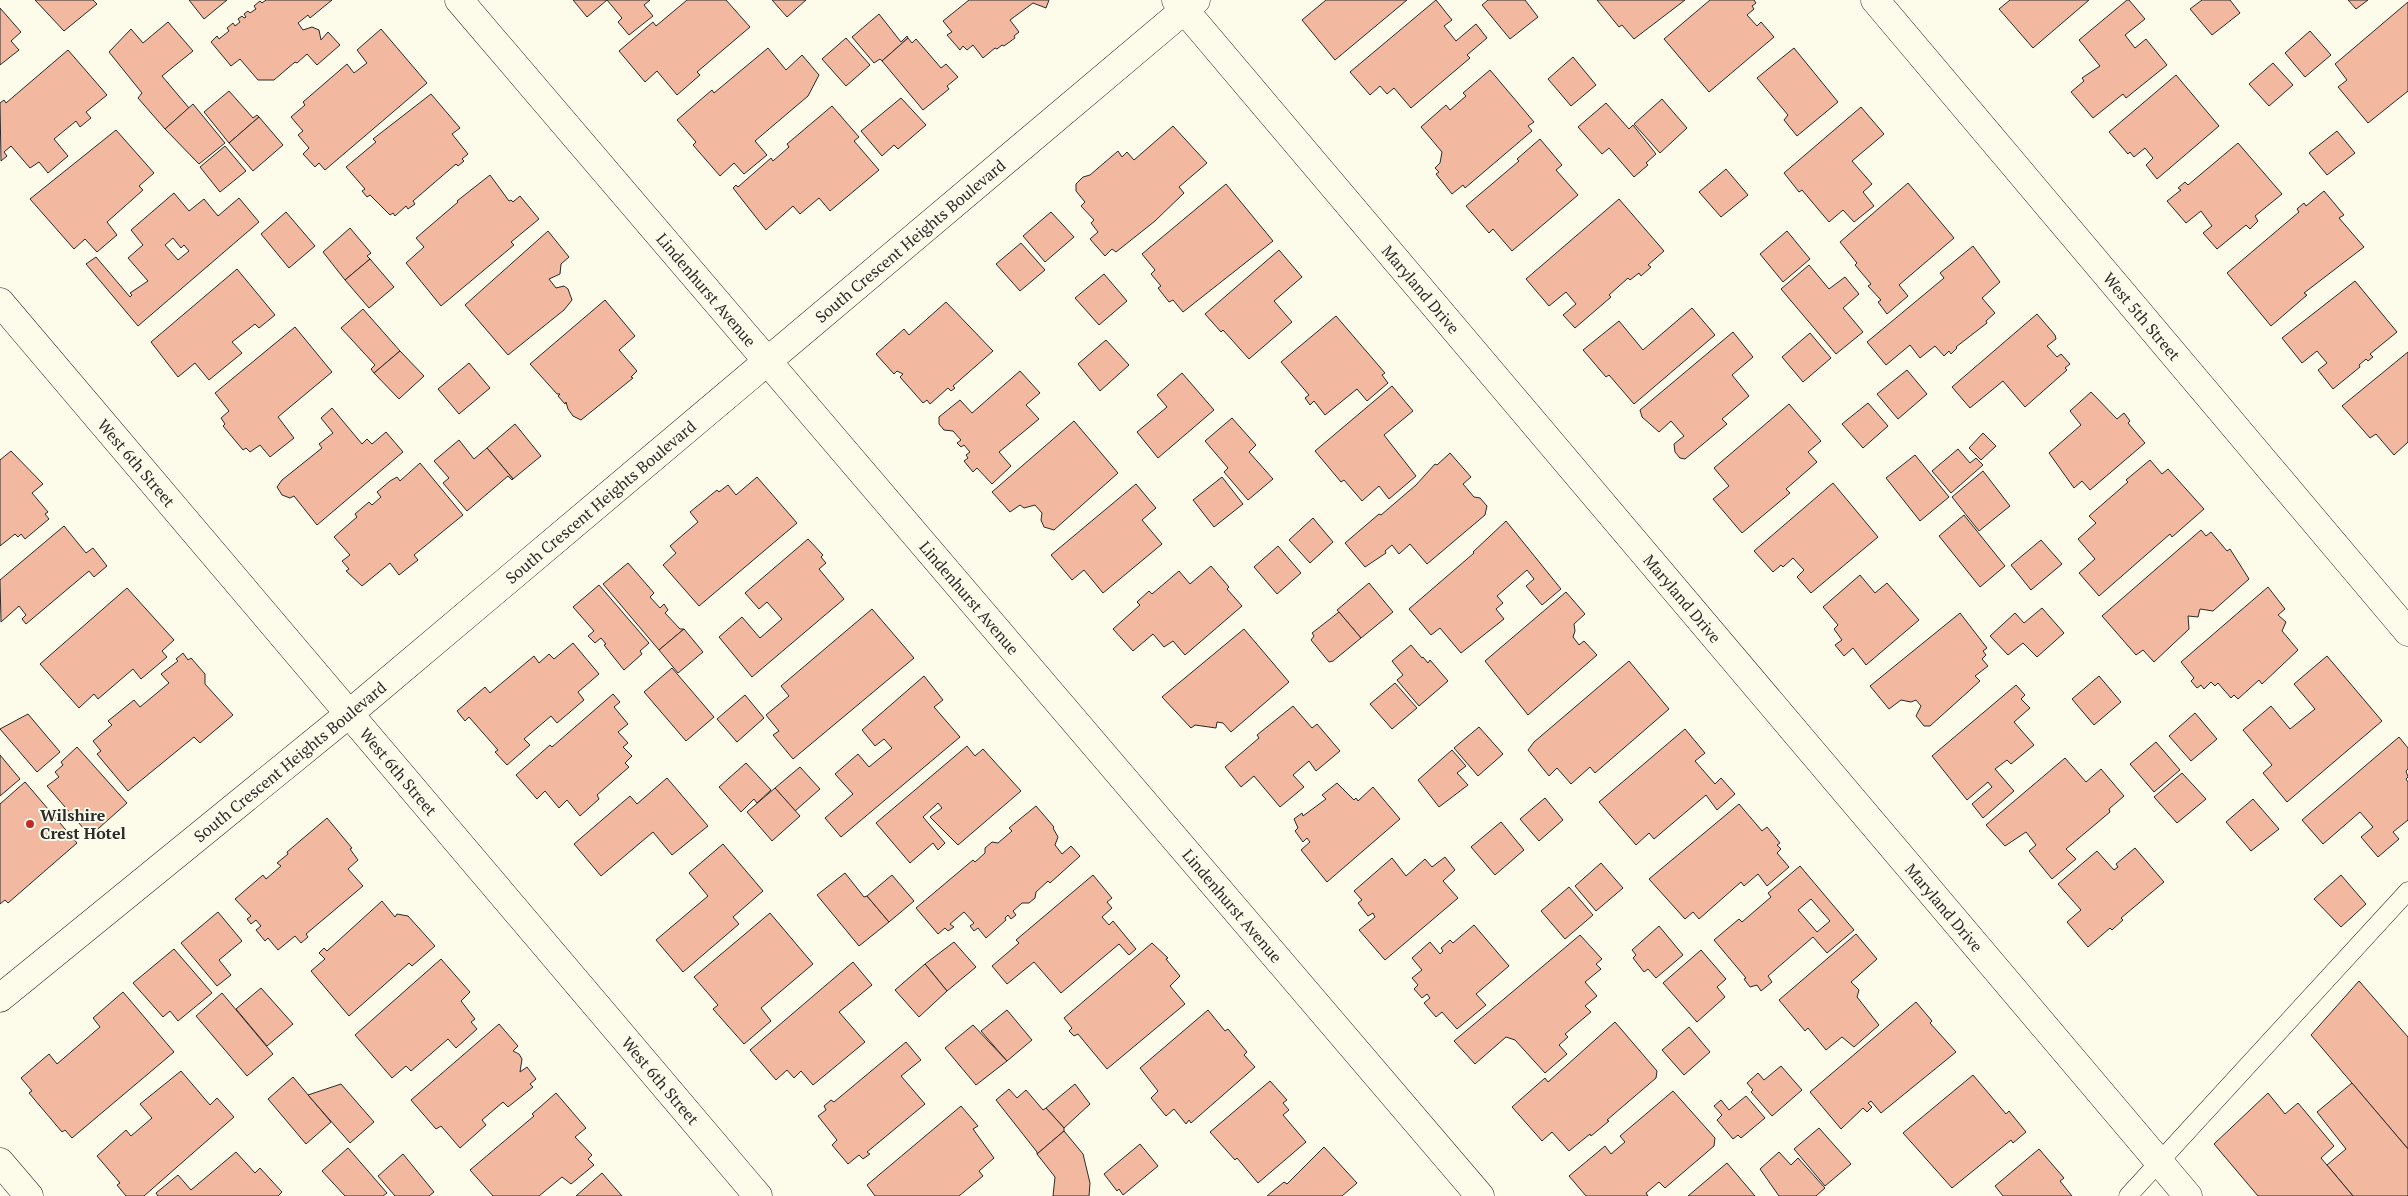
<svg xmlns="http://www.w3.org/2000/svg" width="2408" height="1196" font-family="'PT Serif',serif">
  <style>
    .building { fill: #f2b8a0; stroke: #2b2b2b; fill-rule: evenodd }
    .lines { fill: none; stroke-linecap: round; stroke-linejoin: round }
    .lane-casing { stroke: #2b2b2b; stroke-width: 19 }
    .street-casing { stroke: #2b2b2b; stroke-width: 29 }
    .secondary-casing { stroke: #2b2b2b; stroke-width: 29 }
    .lane { stroke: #fdfbea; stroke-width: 18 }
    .street { stroke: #fdfbea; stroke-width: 28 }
    .secondary { stroke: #fdfbea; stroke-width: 28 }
    .poi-dot { fill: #c62828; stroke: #fdfbea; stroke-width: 2 }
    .labels { text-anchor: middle; stroke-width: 4; stroke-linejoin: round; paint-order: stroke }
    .street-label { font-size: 16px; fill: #2b2b2b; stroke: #fdfbea }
    .poi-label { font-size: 16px; font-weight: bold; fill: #2b2b2b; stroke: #fdfbea; text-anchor: start }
  </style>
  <rect width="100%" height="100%" fill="#fdfbea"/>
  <g class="building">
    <path d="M35,0H93L97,4L64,31Z"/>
    <path d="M189,0H227L204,19Z"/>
    <path d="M266,0H332L310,18L308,15L298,23L303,30L312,27L319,30L321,40L328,32L340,45L317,65L307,54L297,63L295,62L274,80H258L240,59L231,66L211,42L217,36L219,39L229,31L227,28L233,23L235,26L240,22L238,19L242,16L244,18L246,17L244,14L248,11L250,13L256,9L254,6L260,1L262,3Z"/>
    <path d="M573,0H650L644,5L653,16L629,35L618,22L622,18L607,0L587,17Z"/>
    <path d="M687,0H726L750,27L697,72L700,75L677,95L657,71L645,82L619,51L653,22L656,26Z"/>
    <path d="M772,0H806L787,17Z"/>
    <path d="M969,0H1049L1046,8L1033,3L1010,20L1019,32L1014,36L1015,38L1004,46L1002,45L997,49L995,48L983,58L973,45L967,50L963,46L960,50L947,35L952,32L943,21Z"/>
    <path d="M1326,0H1407L1335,60L1302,20Z"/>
    <path d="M1436,0L1452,20L1444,26L1456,41L1476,24L1487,38L1467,55L1470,58L1411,108L1394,88L1387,94L1380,86L1370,95L1350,72Z"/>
    <path d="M1488,0H1525L1538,17L1510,39L1482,5Z"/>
    <path d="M1597,0H1685L1634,39L1622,25L1619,27Z"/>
    <path d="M1710,0H1754L1756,3L1752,6L1754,9L1747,15L1757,26L1761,22L1774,37L1709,92L1664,39Z"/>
    <path d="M2010,0H2089L2033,48L1999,9Z"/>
    <path d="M2127,0H2129L2145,19L2125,35L2135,48L2146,39L2167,65L2126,98L2123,94L2093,118L2071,92L2084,81L2082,78L2100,66L2079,40Z"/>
    <path d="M2202,0H2230L2240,13L2212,35L2190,9Z"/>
    <path d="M2348,0H2368L2356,9Z"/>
    <path d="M2408,2V91L2368,123L2338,87L2347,80L2335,64Z"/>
    <path d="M0,8L21,32L11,41L19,50L0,65Z"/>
    <path d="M879,14L901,42L907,36L908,38L882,61L880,59L874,63L852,37Z"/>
    <path d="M168,22L193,51L162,76L189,108L165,129L138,98L142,93L109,52L131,29L143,43Z"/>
    <path d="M381,29L427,83L325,170L319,163L315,167L303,154L309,148L298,135L303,131L291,117L305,105L303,102L347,64L354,73L367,63L357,50Z"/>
    <path d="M2310,31L2331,55L2305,77L2285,53Z"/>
    <path d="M846,38L870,65L846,86L822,59Z"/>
    <path d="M908,38L912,43L916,39L941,68L946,64L958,77L947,86L949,89L923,110L882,61Z"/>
    <path d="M768,48L786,70L802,55L819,75L808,96L755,141L767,155L744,174L734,163L720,176L693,145L696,142L677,120L712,90L714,93Z"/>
    <path d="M1794,48L1838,102L1797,136L1784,120L1788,115L1757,78Z"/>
    <path d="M68,50L107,95L86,112L91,118L80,127L76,121L54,139L68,156L48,173L39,162L30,168L11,146L4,152L7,156L1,161L0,103L4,100L6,103Z"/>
    <path d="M1573,57L1596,85L1571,106L1548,79Z"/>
    <path d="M2273,63L2293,85L2269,106L2249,84Z"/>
    <path d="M1490,70L1534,122L1528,126L1532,131L1465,188L1463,185L1452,194L1436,174L1439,172L1435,168L1440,163L1442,152L1421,127L1446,105L1450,110L1466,96L1463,93Z"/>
    <path d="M2176,75L2219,126L2157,179L2146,165L2153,158L2145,148L2134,157L2130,152L2128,154L2109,132Z"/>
    <path d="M229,91L253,118L257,115L259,117L229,143L204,112Z"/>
    <path d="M431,94L460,128L452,134L468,154L462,159L464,161L458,166L456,164L413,201L415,204L408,209L406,206L395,216L393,213L390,215L370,195L367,197L362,191L365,189L346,167L376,142L373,139Z"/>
    <path d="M901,98L926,125L898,149L894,145L882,156L861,131Z"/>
    <path d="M1662,99L1687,128L1660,153L1634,124Z"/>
    <path d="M1606,103L1629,129L1633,125L1656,154L1646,163L1648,165L1634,177L1609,148L1602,154L1578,127Z"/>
    <path d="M193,104L225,143L199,164L165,129Z"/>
    <path d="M832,106L859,137L854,141L879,170L830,211L819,198L800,214L793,206L766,230L733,188L736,185L738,187L771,158L773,161L789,147L787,144Z"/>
    <path d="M1861,107L1884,134L1852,161L1872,184L1863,192L1874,206L1854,222L1843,210L1829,222L1802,190L1799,192L1784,173Z"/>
    <path d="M259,117L283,145L253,171L229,143Z"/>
    <path d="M1173,126L1207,163L1179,187L1184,193L1155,221L1116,252L1112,249L1105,256L1090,239L1098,232L1091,223L1094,220L1081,206L1085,202L1076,191V184L1083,177L1090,175L1118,151L1122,157L1127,152L1134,160Z"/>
    <path d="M116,130L154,173L139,186L143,190L107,222L117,235L97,252L85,239L74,249L30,199Z"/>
    <path d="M2337,131L2355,153L2327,175L2309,153Z"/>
    <path d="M1540,139L1562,165L1556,170L1578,195L1512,251L1493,229L1489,233L1466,206L1519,161L1517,159Z"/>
    <path d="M2238,143L2282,194L2255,216L2258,221L2250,229L2246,225L2217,249L2203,233L2212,226L2201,211L2186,223L2167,201L2181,190L2178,188L2185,182L2188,185Z"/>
    <path d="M225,146L246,171L220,192L200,167Z"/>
    <path d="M1726,169L1748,195L1721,217L1699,192Z"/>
    <path d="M490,175L509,201L511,200L513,202L520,196L539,219L511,242L514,245L441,306L406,263L424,247L416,238L458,202L457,201Z"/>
    <path d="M1908,183L1954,238L1899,285L1908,296L1887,314L1878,302L1881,300L1868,286L1871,284L1855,265L1857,263L1840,242Z"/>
    <path d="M1226,184L1273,241L1183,312L1173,300L1169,302L1158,288L1161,286L1151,274L1155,270L1142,254Z"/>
    <path d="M2324,191L2344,215L2339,218L2364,247L2304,293L2307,295L2271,326L2227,273L2299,212L2297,209L2304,203L2306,206Z"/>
    <path d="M174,193L189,211L204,199L218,216L239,198L259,222L138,326L86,264L96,257L130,297L132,295L130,293L148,281L128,258L143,245L131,230ZM173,238L181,248L184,245L189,251L178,260L165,245Z"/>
    <path d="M1619,199L1664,251L1648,265L1651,267L1641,276L1639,273L1630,280L1628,278L1609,295L1611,297L1575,328L1563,315L1576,304L1566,292L1549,306L1526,279Z"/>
    <path d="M286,212L315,246L289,268L261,234Z"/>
    <path d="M1051,212L1074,237L1045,262L1023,236Z"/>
    <path d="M350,228L371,253L367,256L370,259L345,280L323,252Z"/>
    <path d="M548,231L569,257L561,264L560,274L549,279L556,288L564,286L568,289L572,300L564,310L508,355L465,305Z"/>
    <path d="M1787,231L1810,259L1783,282L1760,254Z"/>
    <path d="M1021,243L1045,270L1020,291L996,264Z"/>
    <path d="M1973,246L2000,282L1982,298L1995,313L1986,321L1987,323L1956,347L1957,348L1951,354L1949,351L1944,356L1935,346L1920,358L1910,345L1886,365L1867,342L1944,278L1940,273Z"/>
    <path d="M1279,250L1302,277L1274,301L1292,322L1249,359L1223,330L1221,332L1205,314Z"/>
    <path d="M370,259L394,287L369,308L345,280Z"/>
    <path d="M1809,265L1829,289L1845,277L1859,294L1843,308L1863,332L1836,354L1781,289Z"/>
    <path d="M237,269L275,315L259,328L255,324L232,342L242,353L209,380L195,363L178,377L151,342Z"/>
    <path d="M1104,274L1127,301L1099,325L1075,298Z"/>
    <path d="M2355,281L2397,332L2370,354L2373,357L2368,361L2366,359L2359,365L2360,367L2333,389L2318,370L2327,363L2317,351L2302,363L2282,338Z"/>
    <path d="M605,300L635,336L619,350L637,371L631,377L633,378L581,420L573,416L568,409L566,402L565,404L558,396L560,394H557L530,364Z"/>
    <path d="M946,302L993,351L953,386L955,388L951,391L948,388L930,404L927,400L923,403L900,377L903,374L897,371L894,374L876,354L904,329L909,335Z"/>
    <path d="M1692,308L1715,335L1634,404L1609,375L1606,377L1583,350L1619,321L1643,350Z"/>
    <path d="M363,309L400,351L374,373L371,369L375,365L341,328Z"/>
    <path d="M2037,314L2055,335L2056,339L2047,346L2057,357L2061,354L2070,364L2065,368L2067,370L2025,407L2003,381L1970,408L1952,387Z"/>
    <path d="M1336,316L1385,373L1382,375L1388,383L1367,401L1357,389L1325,415L1314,401L1310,405L1305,398L1309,395L1281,362Z"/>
    <path d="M295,327L332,372L278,417L294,438L270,457L260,445L250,452L246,448L243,450L223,426L225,424L221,418L229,411L215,393Z"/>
    <path d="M1733,332L1753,357L1732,375L1749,396L1722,419L1727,424L1685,459L1680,458L1675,452L1674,444L1684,436L1671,421L1659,432L1642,417L1640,410Z"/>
    <path d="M1810,333L1831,358L1803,382L1782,357Z"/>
    <path d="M1106,340L1129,365L1100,391L1078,364Z"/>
    <path d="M400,351L424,376L399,399L374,373Z"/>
    <path d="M2408,352V442L2394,455L2376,434L2370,438L2342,406Z"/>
    <path d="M469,363L490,388L459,414L438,389Z"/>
    <path d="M1907,370L1927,394L1898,419L1877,394Z"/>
    <path d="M1020,371L1040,393L1026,405L1039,419L999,452L1011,466L992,484L977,468L973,472L964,461L968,458L966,455L970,452L964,445L961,447L957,443L961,440L953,431L944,430L939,424V417L960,400L972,413Z"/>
    <path d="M1182,373L1214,410L1158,458L1137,432L1167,407L1157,395Z"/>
    <path d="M1392,386L1413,411L1384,435L1416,476L1389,499L1379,486L1362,501L1344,480L1341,482L1315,451Z"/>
    <path d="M2091,392L2117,419L2124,413L2130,421L2128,423L2145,443L2090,490L2082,481L2074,488L2049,453L2081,425L2070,411Z"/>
    <path d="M1868,403L1888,426L1863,448L1842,424Z"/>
    <path d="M1789,404L1821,441L1808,452L1817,462L1786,489L1790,493L1742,533L1713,499L1729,486L1714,468Z"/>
    <path d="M332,408L362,444L367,439L372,444L386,432L403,452L317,525L294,496L290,498L282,495L277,487L282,480L322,448L319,444L333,433L321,418Z"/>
    <path d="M1232,418L1256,445L1249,452L1273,479L1248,500L1224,472L1228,468L1205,441Z"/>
    <path d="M1074,421L1118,473L1054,530L1044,527L1041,520L1042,513L1035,505L1024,508L1020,505L1010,512L992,492Z"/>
    <path d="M515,424L541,456L513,479L487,448Z"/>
    <path d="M1983,433L1996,446L1981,460L1969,448Z"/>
    <path d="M459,440L474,459L487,448L513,479L512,480L508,476L467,511L443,483L449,478L434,461Z"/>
    <path d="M1958,449L1970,463L1976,458L1983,465L1951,493L1932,471Z"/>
    <path d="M11,451L43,484L32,493L48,512L45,514L49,519L25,539L21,534L18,537L15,534L0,546V460Z"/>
    <path d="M1450,453L1471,477L1463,484L1474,497L1480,498L1487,506L1485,515L1427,564L1410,544L1399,554L1392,545L1385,551L1386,553L1365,567L1345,543L1379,514L1381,515L1416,485L1435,464L1437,465Z"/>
    <path d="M1915,455L1949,497L1920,521L1886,478Z"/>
    <path d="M2150,460L2162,474L2168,469L2204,509L2172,537L2170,534L2099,596L2079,573L2095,559L2078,539L2096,523L2089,516L2128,482L2126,480Z"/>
    <path d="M420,463L463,515L414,555L418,560L399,575L390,563L362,586L346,571L349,569L342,561L350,555L334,537L357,517L355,514L369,502L372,505L381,497L377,492L390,481L397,477L400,481Z"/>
    <path d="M1983,471L2010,506L1979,531L1952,497Z"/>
    <path d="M757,477L797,523L699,606L663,565L676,553L670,546L698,522L690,512L717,490L719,492L728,485L736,495Z"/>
    <path d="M1222,477L1243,504L1214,527L1193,500Z"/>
    <path d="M1833,483L1878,537L1811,593L1797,577L1804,570L1793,558L1783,567L1781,565L1773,572L1754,551Z"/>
    <path d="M1136,484L1156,508L1142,520L1162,544L1103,593L1084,570L1072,580L1051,555Z"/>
    <path d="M1964,515L2005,566L1980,587L1939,536Z"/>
    <path d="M1313,518L1333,542L1310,563L1289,540Z"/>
    <path d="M1506,521L1561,589L1542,605L1526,586L1534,579L1527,570L1497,596L1503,603L1496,609L1504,619L1461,653L1440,628L1431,635L1409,609L1474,553L1473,552Z"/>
    <path d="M64,526L86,553L93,548L107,566L94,577L89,571L26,624L22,619L26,615L19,606L1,622L0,580Z"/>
    <path d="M2201,530L2206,536L2211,532L2227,551L2230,549L2249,579L2213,611L2200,609L2198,617L2188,616L2189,629L2154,662L2143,650L2136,655L2102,616Z"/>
    <path d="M808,539L823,555L821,557L826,563L819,569L844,599L752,677L719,637L742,617L760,638L782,619L767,602L759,609L745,593Z"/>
    <path d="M2041,540L2062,564L2031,590L2011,565Z"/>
    <path d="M1278,546L1301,573L1277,594L1254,567Z"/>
    <path d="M628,563L654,593L650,597L660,608L664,604L668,610L665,613L680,629H684L659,650L603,584Z"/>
    <path d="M1211,566L1229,587L1227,589L1242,606L1185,655L1173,641L1164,647L1153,634L1133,651L1113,629L1140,605L1137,602L1149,591L1152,594L1179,571L1190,584Z"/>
    <path d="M1860,575L1875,593L1887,583L1919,620L1866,665L1853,648L1844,656L1835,645L1842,640L1834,629L1838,625L1823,607Z"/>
    <path d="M1369,583L1393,612L1361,638L1337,610Z"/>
    <path d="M599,585L649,643L640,651L642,654L624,670L604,645L606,644L601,638L595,643L588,636L594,631L573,607Z"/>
    <path d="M2268,587L2285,609L2278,615L2286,622L2282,631L2298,650L2262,684L2259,680L2238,699L2234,695L2231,698L2218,683L2215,686L2211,682L2204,689L2201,685L2197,688L2191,681L2194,678L2181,662Z"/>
    <path d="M127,588L174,640L162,651L167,657L141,679L133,669L98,699L94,694L79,708L40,664Z"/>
    <path d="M1566,592L1585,614L1574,624L1575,631L1573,637L1579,645L1584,641L1597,655L1528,715L1485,661Z"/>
    <path d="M2042,608L2064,633L2037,657L2023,643L2008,655L1990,636L2015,613L2024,623Z"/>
    <path d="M872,609L914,658L793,759L773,735L779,731L766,715L789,696L781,686Z"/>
    <path d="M1339,612L1361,638L1333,661L1329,662L1311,640L1314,636L1312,633Z"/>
    <path d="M1960,613L1987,648L1983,651L1986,655L1982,659L1988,666L1975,676L1980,681L1930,726H1924L1916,716L1921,706L1916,700L1911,702L1901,700L1889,709L1870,686Z"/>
    <path d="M684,629L703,652L678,673L659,650Z"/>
    <path d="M1244,629L1289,682L1231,732L1223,723L1217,722L1216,728L1195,725L1191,728L1162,697Z"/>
    <path d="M573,643L599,674L578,692L584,700L557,723L551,716L524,739L530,745L507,765L495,752L498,750L469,717L465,721L457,711L485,687L490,693L534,656L539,663L549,654L554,659Z"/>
    <path d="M1411,645L1422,658L1423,657L1428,663L1430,660L1448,681L1419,706L1397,680L1403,675L1392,661Z"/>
    <path d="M183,653L188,660L191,658L205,674V684L233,715L200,743L194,737L128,791L97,754L101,751L93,741L112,725L108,721L134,700L140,707L169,683L161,674L178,661L176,659Z"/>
    <path d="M2327,656L2382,721L2287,802L2263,773L2272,765L2243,730L2271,706L2290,729L2315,709L2294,684Z"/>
    <path d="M1629,661L1669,709L1595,773L1590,767L1571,784L1557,768L1549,776L1528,750L1534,742Z"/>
    <path d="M672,668L714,717L686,741L644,692Z"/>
    <path d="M924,676L943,700L934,707L960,737L841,837L825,818L853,794L835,774L858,754L869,767L892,748L884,739L875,746L862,730Z"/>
    <path d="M2099,676L2121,702L2094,725L2072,699Z"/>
    <path d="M1395,683L1417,708L1392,729L1370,704Z"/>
    <path d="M2016,685L2025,695L2021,699L2030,708L2014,722L2034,745L2011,764L2007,760L1995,769L2014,791L1983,818L1972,804L1992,787L1988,782L1967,800L1932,756Z"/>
    <path d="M613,694L620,702L614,707L628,724L618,732L628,743L623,747L632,756L625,763L629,767L597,795L599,799L580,816L567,800L559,808L545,791L537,799L516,775L550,745L552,747Z"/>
    <path d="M745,695L764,718L737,742L717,719Z"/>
    <path d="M1293,706L1312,728L1317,724L1340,751L1316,771L1309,761L1293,775L1304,787L1280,807L1254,776L1241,787L1225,767L1259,738L1257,735Z"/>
    <path d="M2195,713L2217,739L2191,761L2169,736Z"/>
    <path d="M28,714L60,752L37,772L0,729Z"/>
    <path d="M1479,727L1503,754L1478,776L1454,748Z"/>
    <path d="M1685,729L1705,753L1695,761L1715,784L1721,778L1735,794L1717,810L1706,795L1654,839L1649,833L1636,845L1599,802Z"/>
    <path d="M2399,737L2408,748V769L2406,771L2408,777L2406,779L2408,782V820L2393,832L2399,839L2378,857L2361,837L2373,827L2360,812L2323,844L2302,820Z"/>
    <path d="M2156,742L2180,770L2154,792L2130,764Z"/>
    <path d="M967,746L975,756L983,749L1021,791L958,845L930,817L942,808L938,803L923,817L945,843L938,850L933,843L910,863L876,823Z"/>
    <path d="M77,747L127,803L90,836L47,786L59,777L55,772L63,765L61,762Z"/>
    <path d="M1452,750L1466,766L1457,773L1468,785L1439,807L1418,780Z"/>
    <path d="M0,755L20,779L0,796Z"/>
    <path d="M2065,758L2086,782L2101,769L2124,796L2109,809L2110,812L2066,849L2076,859L2052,879L2029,851L2036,845L2026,832L2005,846L1986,825Z"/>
    <path d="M746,763L771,790L757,803L754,799L741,812L719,787Z"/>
    <path d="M800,767L820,789L795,811L775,788Z"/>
    <path d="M2182,773L2206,799L2177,823L2154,797Z"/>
    <path d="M667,778L708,826L672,855L653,832L601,876L574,844L630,796L637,804Z"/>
    <path d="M25,782L77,843L8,903L5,900L0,904V804Z"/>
    <path d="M1337,783L1354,800L1356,798L1358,801L1373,787L1400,819L1327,882L1301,850L1310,842L1307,838L1303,842L1295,831L1298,828L1294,819L1302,813L1303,816L1326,799L1322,795Z"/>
    <path d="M775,788L800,816L772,841L747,812Z"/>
    <path d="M1545,798L1563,820L1539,841L1520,819Z"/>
    <path d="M2253,799L2279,829L2251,851L2226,822Z"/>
    <path d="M1739,804L1762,831L1767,827L1780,843L1777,845L1781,849L1777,853L1789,867L1767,886L1758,874L1744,886L1741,882L1699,919L1693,912L1685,919L1649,879Z"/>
    <path d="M1036,806L1054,827L1053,828L1058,837L1055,845L1062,854L1071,846L1080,856L1050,883L1048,881L1036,892L1035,898L1029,903H1022L1013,911L1016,915L1011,919L1008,915L1005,918L1006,920L986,938L978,928L974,931L970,926L974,923L964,912L950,924L954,927L948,931L945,928L938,934L916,908L973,860L975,862L985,853V848L992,842L998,843L1012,831L1009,828Z"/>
    <path d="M327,818L352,848L350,849L358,860L348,869L363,886L306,934L308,937L301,943L295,936L278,950L268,938L265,941L256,930L261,926L256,920L251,924L247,919L251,916L235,899L263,875L266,879L281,866L277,863L288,854L287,852Z"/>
    <path d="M1501,822L1524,850L1495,875L1471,847Z"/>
    <path d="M723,844L763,891L733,917L739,924L683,972L656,940L708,896L689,873Z"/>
    <path d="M2135,848L2164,882L2121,918L2123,920L2112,930L2110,928L2088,947L2067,922L2081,910L2058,884L2097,851L2114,870L2118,867L2116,864Z"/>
    <path d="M1445,857L1455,870L1443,881L1458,898L1385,960L1359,930L1375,917L1373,913L1368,916L1358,903L1362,900L1354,891L1392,858L1406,876L1425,859L1432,867Z"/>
    <path d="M1601,863L1623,888L1596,911L1575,886Z"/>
    <path d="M1800,866L1854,930L1827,953L1813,937L1768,976L1772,982L1761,991L1757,985L1750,987L1744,979L1746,978L1714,940L1739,919L1742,922L1771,897L1768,893ZM1811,899L1830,921L1817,932L1798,910Z"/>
    <path d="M845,873L864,897L867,896L889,922L859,946L817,895Z"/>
    <path d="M892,875L914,901L889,922L867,896Z"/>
    <path d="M1093,875L1112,898L1107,902L1112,908L1102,917L1109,925L1113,921L1136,949L1129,955L1119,944L1061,993L1034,962L1007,984L992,966L1019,943L1016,940Z"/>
    <path d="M2341,875L2366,904L2341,927L2314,899Z"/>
    <path d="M1569,887L1593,915L1565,939L1541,911Z"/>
    <path d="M382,901L395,917L397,914L408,916L435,946L412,966L409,963L349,1016L311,971L325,959L319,953L324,948L327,951Z"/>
    <path d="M218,912L242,941L219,960L231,975L217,986L181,943Z"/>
    <path d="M770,913L813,964L761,1008L771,1021L744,1044L713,1009L718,1005L694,977Z"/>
    <path d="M1474,925L1509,966L1476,994L1486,1005L1457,1029L1442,1012L1436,1017L1424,1003L1430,998L1427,994L1422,998L1414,989L1418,985L1412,978L1422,970L1412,958L1430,942L1440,954L1443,951L1441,948L1450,940L1453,943Z"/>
    <path d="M1659,926L1683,955L1656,978L1648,969L1644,972L1633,958L1636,955L1632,950Z"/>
    <path d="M1856,934L1877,959L1851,982L1859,990L1857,997L1879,1025L1854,1047L1842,1037L1826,1050L1808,1028L1805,1031L1779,1000Z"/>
    <path d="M1580,935L1602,959L1596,964L1601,969L1585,982L1597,996L1585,1006L1591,1012L1565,1034L1568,1037L1559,1045L1567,1054L1545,1073L1515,1040L1506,1037L1475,1064L1454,1041Z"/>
    <path d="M954,942L976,967L947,991L925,964Z"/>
    <path d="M1152,943L1168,958L1166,959L1180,976L1170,986L1185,1004L1107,1069L1078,1034L1074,1036L1069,1031L1072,1028L1064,1018Z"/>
    <path d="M174,949L212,993L178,1021L170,1011L163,1017L133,983Z"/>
    <path d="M1701,950L1726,979L1717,987L1725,997L1697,1022L1663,983Z"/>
    <path d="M441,959L470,992L461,1001L475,1019L471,1022L477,1029L456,1048L448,1039L411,1071L406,1066L392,1078L355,1035Z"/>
    <path d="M853,962L872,985L839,1012L865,1042L813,1085L801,1071L794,1078L787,1070L776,1080L750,1050Z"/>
    <path d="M925,964L947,991L919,1017L895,990Z"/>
    <path d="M2359,981L2408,1037V1149L2311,1035Z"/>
    <path d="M261,988L293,1024L267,1046L236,1009Z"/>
    <path d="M123,992L174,1052L72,1138L65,1130L62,1132L29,1093L32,1091L21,1078L49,1054L57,1064L100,1027L93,1018Z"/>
    <path d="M222,993L273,1054L247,1076L196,1016Z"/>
    <path d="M1916,1002L1932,1021L1930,1023L1956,1052L1881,1113L1871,1101L1868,1103L1872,1107L1867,1112L1863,1108L1841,1129L1810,1092Z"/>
    <path d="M1007,1010L1032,1040L1007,1061L981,1031Z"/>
    <path d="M1208,1010L1225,1031L1228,1029L1247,1052L1244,1055L1255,1067L1191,1123L1189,1120L1186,1124L1174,1109L1166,1116L1151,1098L1158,1091L1140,1068Z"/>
    <path d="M1615,1022L1657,1071L1656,1078L1607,1120L1609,1121L1591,1136L1590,1134L1569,1151L1552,1132L1542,1141L1512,1107L1545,1078L1548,1082Z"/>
    <path d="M499,1024L518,1046L513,1051L519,1054L522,1059L520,1072L527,1067L536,1079L530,1084L533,1087L508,1107L503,1102L482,1120L486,1125L460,1148L441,1126L436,1129L411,1100Z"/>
    <path d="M973,1025L1007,1061L976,1085L945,1048Z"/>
    <path d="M1689,1027L1710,1052L1684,1075L1662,1050Z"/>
    <path d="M906,1042L921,1060L901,1076L925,1104L867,1152L870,1154L863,1159L859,1155L848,1164L832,1145L837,1140L818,1116L826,1110L824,1106L831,1100L834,1102Z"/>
    <path d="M1781,1066L1802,1090L1772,1116L1751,1092L1753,1090L1747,1083L1758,1073L1764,1080Z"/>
    <path d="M181,1071L210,1105L217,1098L234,1117L144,1196H126L117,1185L120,1183L97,1156L126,1130L131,1136L152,1118L140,1104Z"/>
    <path d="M1973,1075L2006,1114L2009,1111L2026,1132L2013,1143L2011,1140L1952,1188L1903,1133Z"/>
    <path d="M293,1077L331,1122L306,1144L268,1099Z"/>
    <path d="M1270,1081L1287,1100L1283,1103L1289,1110L1283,1115L1306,1142L1258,1183L1237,1158L1235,1160L1210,1132Z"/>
    <path d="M2352,1083L2408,1149V1196H2353L2327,1165L2346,1149L2317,1112Z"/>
    <path d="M341,1084L374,1122L350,1143L308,1095Z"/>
    <path d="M1075,1084L1090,1104L1064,1128L1046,1108Z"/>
    <path d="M1009,1089L1017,1098L1026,1090L1043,1110L1046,1108L1064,1128V1131L1037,1154V1152L996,1100Z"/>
    <path d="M1673,1091L1715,1138L1714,1146L1665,1188L1659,1182L1646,1193L1648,1196H1586L1569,1176L1605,1146L1611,1154L1625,1142L1620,1136Z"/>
    <path d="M556,1093L586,1128L575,1137L592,1155L588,1159L594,1165L571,1184L562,1177L539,1196H493L470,1170L534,1116L532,1114Z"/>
    <path d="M2268,1093L2285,1114L2298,1103L2334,1146L2321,1158L2353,1196H2258L2214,1144Z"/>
    <path d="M1746,1096L1765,1118L1741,1138L1738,1135L1733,1139L1717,1120L1722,1115L1714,1106L1721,1100L1729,1110Z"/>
    <path d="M961,1106L978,1126L973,1129L994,1158L979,1171L983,1176L959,1196H875L867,1185Z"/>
    <path d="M1819,1128L1851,1164L1825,1186L1794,1149Z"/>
    <path d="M1064,1131L1083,1154L1090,1183L1089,1196H1053L1055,1177L1037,1154Z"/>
    <path d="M1140,1144L1158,1166L1123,1195L1119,1189L1117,1191L1104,1174Z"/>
    <path d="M1324,1147L1357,1183L1342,1196H1267L1284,1182L1287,1184Z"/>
    <path d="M348,1148L387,1193L383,1196H345L322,1171Z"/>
    <path d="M2039,1149L2064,1178L2060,1181L2072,1196H2003L1995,1186Z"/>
    <path d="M236,1152L255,1173L260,1168L282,1192L278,1196H158L156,1193L178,1175L191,1190Z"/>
    <path d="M1779,1152L1791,1165L1798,1158L1825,1188L1816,1196H1779L1760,1169Z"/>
    <path d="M403,1154L434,1192L429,1196H395L378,1176Z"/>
    <path d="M1727,1163L1755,1196H1688Z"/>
    <path d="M602,1173L622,1196H576Z"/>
  </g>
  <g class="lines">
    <defs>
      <path id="lane" d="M2128,1196L2408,891"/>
      <g id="street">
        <path id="s1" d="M459,0L1480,1196"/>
        <path id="s2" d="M1176,0L2188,1196"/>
        <path id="s3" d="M1875,0L2408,632"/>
        <path d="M0,1162L29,1196"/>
      </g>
      <g id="secondary">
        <path id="s4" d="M0,302L758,1196"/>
        <path id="s5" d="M0,998L350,713L1196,0"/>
      </g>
    </defs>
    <use href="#lane" class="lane-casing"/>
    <use href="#street" class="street-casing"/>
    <use href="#secondary" class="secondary-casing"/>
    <use href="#lane" class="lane"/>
    <use href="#street" class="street"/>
    <use href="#secondary" class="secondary"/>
  </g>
  <circle class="poi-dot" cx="30" cy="824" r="5"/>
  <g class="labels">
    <g class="street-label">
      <text dy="6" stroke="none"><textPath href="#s5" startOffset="1184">South Crescent Heights Boulevard</textPath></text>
      <text dy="6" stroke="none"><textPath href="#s2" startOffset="379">Maryland Drive</textPath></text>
      <text dy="6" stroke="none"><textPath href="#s1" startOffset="381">Lindenhurst Avenue</textPath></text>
      <text dy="6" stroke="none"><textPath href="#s3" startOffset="414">West 5th Street</textPath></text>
      <text dy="6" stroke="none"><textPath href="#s4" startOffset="211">West 6th Street</textPath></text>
      <text dy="6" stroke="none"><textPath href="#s5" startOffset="779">South Crescent Heights Boulevard</textPath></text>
      <text dy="6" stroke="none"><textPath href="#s2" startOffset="784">Maryland Drive</textPath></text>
      <text dy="6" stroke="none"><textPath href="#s1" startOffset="786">Lindenhurst Avenue</textPath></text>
      <text dy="6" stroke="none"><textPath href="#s5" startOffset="374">South Crescent Heights Boulevard</textPath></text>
      <text dy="6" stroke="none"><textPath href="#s4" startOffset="616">West 6th Street</textPath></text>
      <text dy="6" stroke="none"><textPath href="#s1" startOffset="1191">Lindenhurst Avenue</textPath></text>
      <text dy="6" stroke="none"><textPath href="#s2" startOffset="1189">Maryland Drive</textPath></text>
      <text dy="6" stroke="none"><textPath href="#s4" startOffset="1021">West 6th Street</textPath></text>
    </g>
    <g class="poi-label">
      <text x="40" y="821">Wilshire<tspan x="40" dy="18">Crest Hotel</tspan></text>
    </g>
  </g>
</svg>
